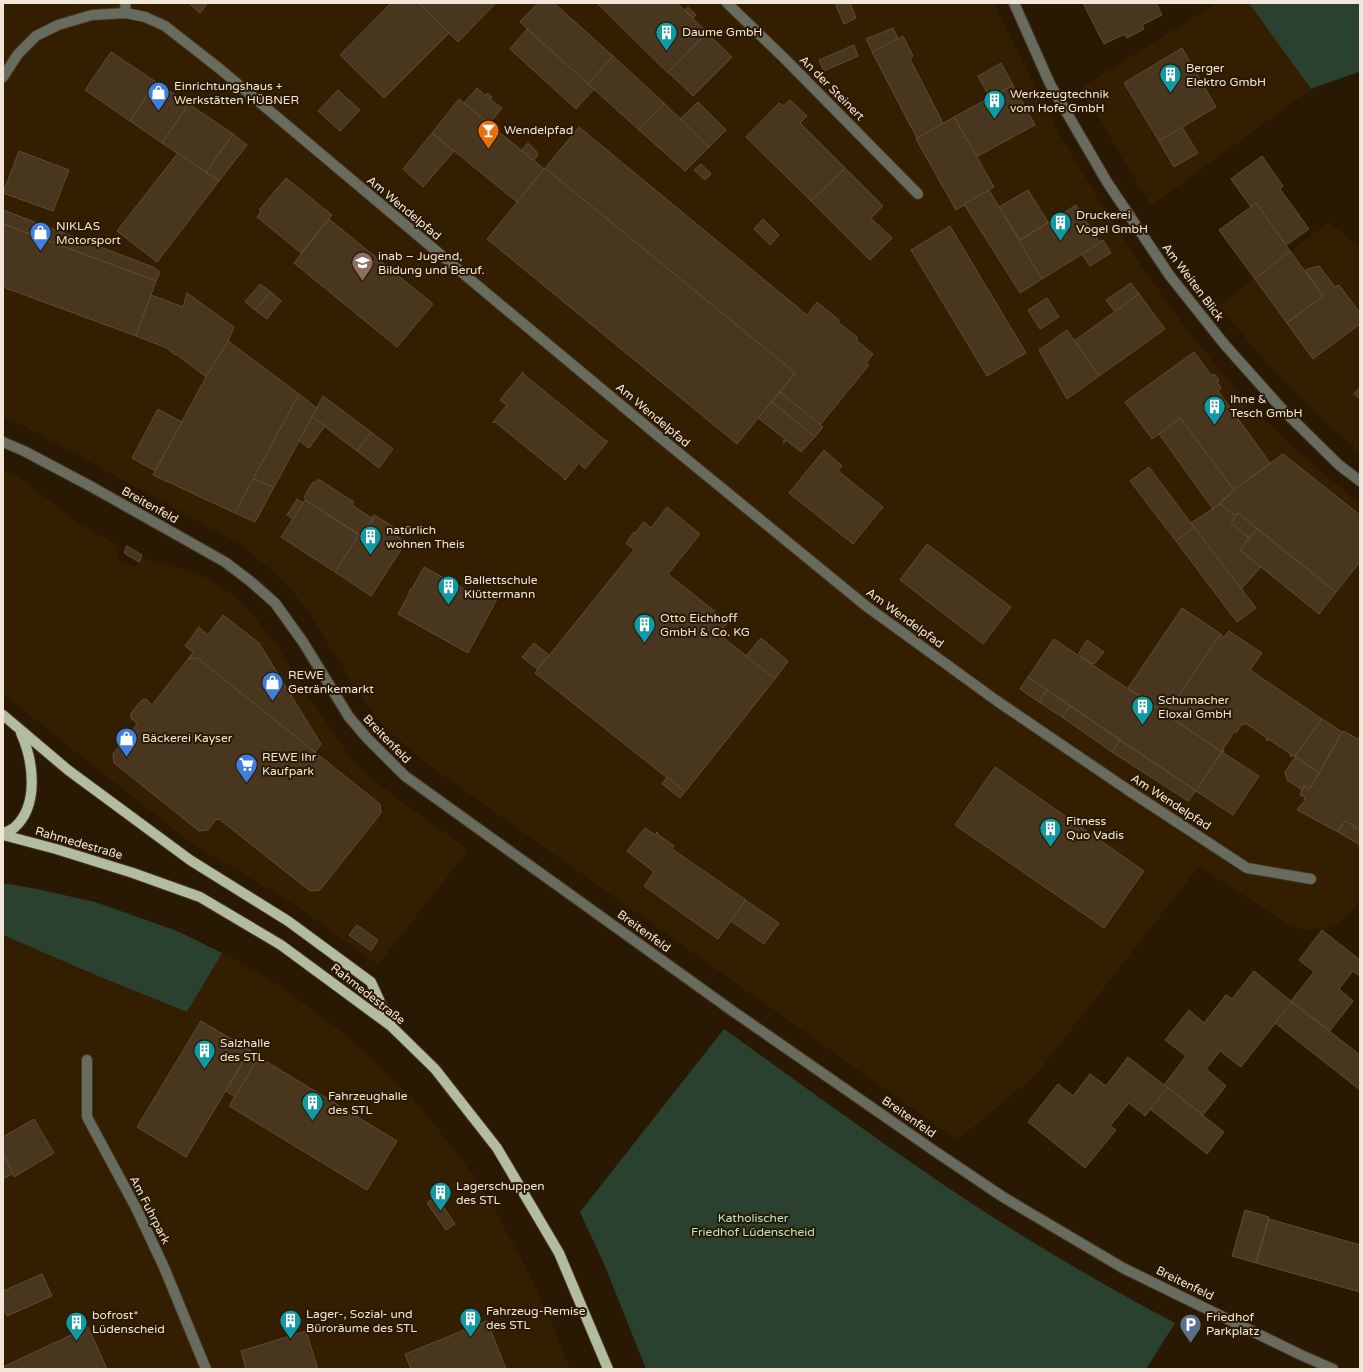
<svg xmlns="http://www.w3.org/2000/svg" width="1363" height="1372" font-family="'Varela Round',sans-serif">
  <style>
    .built { fill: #331e00 }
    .green { fill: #2b4130 }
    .building { fill: #49361e; stroke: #604c34 }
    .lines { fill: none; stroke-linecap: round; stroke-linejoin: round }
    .minor-casing { stroke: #463620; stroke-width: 12 }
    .major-casing { stroke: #463620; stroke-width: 12 }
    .minor { stroke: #676c5f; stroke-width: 10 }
    .major { stroke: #b2bca1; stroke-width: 10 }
    .labels { text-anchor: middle; stroke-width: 4; stroke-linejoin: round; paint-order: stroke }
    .poi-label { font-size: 12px; fill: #f1e6d7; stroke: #2a1902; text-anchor: start }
    .street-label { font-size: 12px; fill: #f1e6d7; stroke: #2a1902 }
    .park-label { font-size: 12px; fill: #b6e8c0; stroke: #2a1902 }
  </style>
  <rect width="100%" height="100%" fill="#2a1902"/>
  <g class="built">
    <path d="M3,3H994L1022,60L1060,135L1086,179L1106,211L1142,267L1188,331L1244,399L1291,446L1360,504V899L1358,904L1343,920L1334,926L1322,929L1303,930L1289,925L1199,866L1035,1076L957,1140L420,759L382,724L365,703L305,606L281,579L243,546L21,424L3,419Z"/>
    <path d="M1217,3H1249L1311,89L1151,206L1081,88Z"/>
    <path d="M1329,222L1360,248V453L1311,409L1268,365L1219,306Z"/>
    <path d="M3,469L16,475L82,526L121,547L116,557L135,567L141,557L194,573L207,578L233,595L247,608L278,646L305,692L350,757L369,776L395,797L447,834L468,850L378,965L298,907L241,872L196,847L3,694Z"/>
    <path d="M3,935L98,976L187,1012L222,953L261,974L298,999L346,1035L413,1099L453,1148L473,1175L498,1216L531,1277L558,1338L570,1369H3Z"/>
  </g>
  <g class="green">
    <path d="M1249,3H1360V74L1358,72L1311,89Z"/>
    <path d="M3,883L32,888L95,902L177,931L222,953L187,1012L98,976L3,935Z"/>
    <path d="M724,1029C790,1076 855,1124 922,1170C1003,1226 1088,1277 1175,1323L1146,1369H646L605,1266L580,1212Z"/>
  </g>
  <g class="building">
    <path d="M189,3H208L200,13Z"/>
    <path d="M391,3H419L449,33L384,98L340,55Z"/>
    <path d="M419,3H496L458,42Z"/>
    <path d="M538,3H554L613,56L588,84L520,22Z"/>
    <path d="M597,3H677L707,32L668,73Z"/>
    <path d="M835,3H850L856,18L844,24Z"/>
    <path d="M1083,3H1156L1162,15L1142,25L1144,29L1127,38L1125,34L1104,44Z"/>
    <path d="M688,7L696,15L693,18L685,10Z"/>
    <path d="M893,28L898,38L873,53L866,39Z"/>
    <path d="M527,29L594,89L576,109L510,49Z"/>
    <path d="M707,33L732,57L693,96L668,72Z"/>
    <path d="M903,36L913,56L910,59L943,123L917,138L872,52Z"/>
    <path d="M854,45L858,56L824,71L819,60Z"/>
    <path d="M1182,48L1216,107L1159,141L1124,83Z"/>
    <path d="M111,52L156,82L130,121L85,90Z"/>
    <path d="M613,56L664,103L639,130L588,84Z"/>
    <path d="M1001,63L1013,85L990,98L978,76Z"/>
    <path d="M156,82L189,104L162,143L130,121Z"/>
    <path d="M1013,85L1035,125L976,157L954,117Z"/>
    <path d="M477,88L486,96L487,93L492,97L490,99L502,108L489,124L464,103Z"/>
    <path d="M338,90L360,110L340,131L318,111Z"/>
    <path d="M459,99L544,169L517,202L432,133Z"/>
    <path d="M790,100L807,116L800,123L845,168L811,201L746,137L779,103L783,106Z"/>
    <path d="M698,102L726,130L709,147L680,119Z"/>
    <path d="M664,103L709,147L685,171L639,130Z"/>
    <path d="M189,104L233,134L206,172L162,143Z"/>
    <path d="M954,117L994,187L956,210L916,139Z"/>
    <path d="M579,127L807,315L817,302L839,320L838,322L858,338L856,340L873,354L866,363L869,365L820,425L780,392L795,373L545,168Z"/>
    <path d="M1182,127L1198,153L1174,167L1159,141Z"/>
    <path d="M432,133L454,151L423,187L403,169Z"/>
    <path d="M233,134L247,145L219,181L206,172Z"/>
    <path d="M528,143L538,153L537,157L533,160L522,150Z"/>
    <path d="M19,151L69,170L53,211L3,193Z"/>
    <path d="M178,153L219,181L157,262L117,231Z"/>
    <path d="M1262,156L1283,186L1280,189L1309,229L1286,245L1256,203L1251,207L1231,179Z"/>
    <path d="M701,164L711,174L705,180L694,170Z"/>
    <path d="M545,168L795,373L737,444L487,239Z"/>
    <path d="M845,168L883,206L871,218L892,238L870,260L811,201Z"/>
    <path d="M286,178L332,215L301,253L257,217L261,212L259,210Z"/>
    <path d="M989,190L1042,279L1020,293L964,204Z"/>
    <path d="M1028,190L1048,222L1020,240L999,207Z"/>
    <path d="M1256,203L1290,251L1255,279L1219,230Z"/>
    <path d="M1076,205L1100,243L1042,279L1019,241Z"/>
    <path d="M3,210L153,267L160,272L156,281L3,224Z"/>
    <path d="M329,219L433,304L397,347L294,263Z"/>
    <path d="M763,219L779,235L770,245L754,229Z"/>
    <path d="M3,224L156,281L136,336L3,287Z"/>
    <path d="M950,226L1026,353L987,376L911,250Z"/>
    <path d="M1103,240L1111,253L1090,266L1082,254L1100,243L1099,242Z"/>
    <path d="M1290,251L1323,296L1287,323L1255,279Z"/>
    <path d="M1319,266L1335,287L1339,285L1360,313V324L1313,359L1287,323L1323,296L1305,270Z"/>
    <path d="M1131,283L1139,294L1115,312L1106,300Z"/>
    <path d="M260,284L271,292L255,310L245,302Z"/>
    <path d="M271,292L281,301L267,319L255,310Z"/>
    <path d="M187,293L234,327L228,341L206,377L176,354L175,355L167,348L136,336L151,295L183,307Z"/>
    <path d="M1139,294L1165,329L1099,376L1074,341Z"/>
    <path d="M1047,298L1059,317L1040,329L1028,310Z"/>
    <path d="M1067,330L1099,376L1067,399L1039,350Z"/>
    <path d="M228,341L299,394L235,513L153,475L206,377Z"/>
    <path d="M1194,352L1212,376L1214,374L1219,380L1217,382L1221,388L1218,391L1270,463L1234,490L1180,418L1152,439L1125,402Z"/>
    <path d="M523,372L524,373L523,374L606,441H608L585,469L579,463L565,480L564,478L495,422L494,423L493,422L507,405L500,400Z"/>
    <path d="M1360,387V399L1354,394Z"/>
    <path d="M780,392L823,427L815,437L772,402Z"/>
    <path d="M299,394L317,408L274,487L253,479Z"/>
    <path d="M323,396L371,432L357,451L312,417Z"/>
    <path d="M772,402L815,437L801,452L786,440L784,443L783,442L785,439L758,418Z"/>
    <path d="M158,409L182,422L155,471L132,458Z"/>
    <path d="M312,417L325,426L309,448L299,441Z"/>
    <path d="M1180,418L1234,490L1213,509L1159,434Z"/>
    <path d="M371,432L393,449L379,468L357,451Z"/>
    <path d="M824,450L842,466L838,471L883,507L853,544L789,493Z"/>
    <path d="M1283,454L1360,515V562L1336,592L1238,513L1236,516L1220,504L1234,490Z"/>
    <path d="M1149,467L1194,527L1176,541L1130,481Z"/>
    <path d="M253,479L274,487L255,522L235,513Z"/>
    <path d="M318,479L354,502L352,505L373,519L362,536L305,500L306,499L304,497L313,482L316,483Z"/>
    <path d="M297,499L303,503L293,519L287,515Z"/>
    <path d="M305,500L359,535L335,572L281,537Z"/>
    <path d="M1220,504L1236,516L1231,523L1249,538L1240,550L1261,567L1241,589L1191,523Z"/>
    <path d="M667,507L700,534L668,574L728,622L719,634L775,679L685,792L535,673L634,550L626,543L634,532L635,533L644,522L651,528Z"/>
    <path d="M1238,513L1257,529L1249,538L1231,523Z"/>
    <path d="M374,515L395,528L392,533L406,542L371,596L335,572L359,535L362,536L373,519L372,518Z"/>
    <path d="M1194,527L1256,608L1237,622L1176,541Z"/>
    <path d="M1257,529L1336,592L1319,614L1240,550Z"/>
    <path d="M927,544L1011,607L983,644L900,580Z"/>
    <path d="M127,546L142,555L139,562L124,553Z"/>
    <path d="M424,567L475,595L478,589L497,599L468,653L398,614L410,592H409L411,588L412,589Z"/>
    <path d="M1182,608L1221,634L1166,714L1128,688Z"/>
    <path d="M223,615L259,643L321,744L315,752L197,658L188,659L193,652L185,646L199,627L208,635Z"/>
    <path d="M1229,631L1262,653L1250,670L1322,719L1295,756L1292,755L1291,757L1290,756L1291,754L1268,739L1267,741L1266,740L1267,738L1245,723L1244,725L1242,724L1236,733L1234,732L1223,749L1224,752L1222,751V752L1166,714L1220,635L1224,637Z"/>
    <path d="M761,638L788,661L775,679L746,656Z"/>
    <path d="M1054,639L1222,752L1196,791L1028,677Z"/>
    <path d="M1087,640L1104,652L1095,663L1093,664L1081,657L1079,653Z"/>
    <path d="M534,643L549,655L537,669L522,657Z"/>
    <path d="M197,658L380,804L381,813L320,890L310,891L219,819L218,820L216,819L208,830L199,831L114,763L113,754L137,724L131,718V713L142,700L146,699L152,705L188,659Z"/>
    <path d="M1028,677L1047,690L1039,702L1020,689Z"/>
    <path d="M1047,690L1070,706L1062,717L1039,702Z"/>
    <path d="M1070,706L1120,740L1112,752L1062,717Z"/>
    <path d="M1322,719L1342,732L1319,773L1295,756Z"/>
    <path d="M1343,731L1360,740V830L1356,827L1355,828H1353L1354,826L1345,821L1338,832L1297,810L1305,800H1304L1305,797L1300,795L1302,790L1304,786L1310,789Z"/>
    <path d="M1120,740L1196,791L1188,801L1112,752Z"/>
    <path d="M1222,752L1259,776L1233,815L1196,791Z"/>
    <path d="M1295,757L1319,773L1310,789L1304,786L1302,790L1287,780L1285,772Z"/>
    <path d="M995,767L1144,871L1104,928L955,825Z"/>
    <path d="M667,777L685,792L680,798L662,784Z"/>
    <path d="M1345,821L1354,826L1353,828H1355L1356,827L1360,830V845L1338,832Z"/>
    <path d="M645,828L655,835L657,832L658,833L657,834L674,846L672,849L746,900L718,939L644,886L654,872L627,851Z"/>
    <path d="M745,900L779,923L764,944L731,921Z"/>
    <path d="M357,925L378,940L371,951L349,935Z"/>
    <path d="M1322,930L1360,960V976L1353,971L1339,989L1353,1001L1330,1031L1291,1001L1314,972L1299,960Z"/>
    <path d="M1254,971L1292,1002L1241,1067L1220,1051L1206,1069L1226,1086L1203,1115L1164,1085L1186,1056L1165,1040L1189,1010L1204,1023L1226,995L1232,999Z"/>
    <path d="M1292,1002L1360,1055V1090L1275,1023Z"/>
    <path d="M201,1021L250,1050L186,1157L137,1127Z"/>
    <path d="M250,1050L259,1057L235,1097L226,1091Z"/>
    <path d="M259,1057L397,1141L367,1190L229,1106Z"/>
    <path d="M1128,1057L1168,1088L1145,1116L1129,1103L1110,1126L1116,1130L1085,1168L1028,1122L1058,1084L1073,1096L1090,1074L1106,1086Z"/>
    <path d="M1168,1088L1224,1132L1207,1154L1150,1109Z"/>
    <path d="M34,1119L54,1153L14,1177L12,1173H13L3,1154V1137Z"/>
    <path d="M3,1154L13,1173L3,1179Z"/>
    <path d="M436,1196L455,1224L446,1230L427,1203Z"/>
    <path d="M1245,1210L1269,1217L1256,1263L1232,1256Z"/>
    <path d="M1269,1219L1360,1245V1292L1256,1263Z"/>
    <path d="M42,1274L52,1296L7,1316L3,1308V1291Z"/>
    <path d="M487,1321L506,1369H411L405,1354Z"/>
    <path d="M88,1327L107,1369H3V1367Z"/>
    <path d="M306,1331L318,1369H246L241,1351Z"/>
  </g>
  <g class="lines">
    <defs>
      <g id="minor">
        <path d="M125,3L126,13"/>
        <path d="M727,3L784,58L918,194"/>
        <path d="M1014,3L1050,84L1107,182L1170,276L1225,345L1283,410L1339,465L1360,481"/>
        <path d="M3,77L18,54L36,36L58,25L92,15L126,13L145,17L165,26L220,69L472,281L657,435L866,606L997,701L1131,792L1247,868L1311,879"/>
        <path d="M3,442L24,451L92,487L225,562L250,581L275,603L303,642L349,717L367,738L405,776L734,1012L936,1152L1003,1197L1123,1268L1301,1355L1333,1369"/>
        <path d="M87,1060V1117L136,1208L163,1265L206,1369"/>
      </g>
      <g id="major">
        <path d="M3,715L68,770L190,860L288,921L371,982L390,1024"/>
        <path d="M3,833C7,832 11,830 14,828C40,805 33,760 21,733"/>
        <path d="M3,835L56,849L133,873L200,897L281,945L391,1026L435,1069L497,1148L559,1253L608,1369"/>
      </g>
    </defs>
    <use href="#minor" class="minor-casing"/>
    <use href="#major" class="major-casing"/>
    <use href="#minor" class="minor"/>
    <use href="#major" class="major"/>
  </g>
  <defs>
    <symbol id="building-pin" viewBox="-11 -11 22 30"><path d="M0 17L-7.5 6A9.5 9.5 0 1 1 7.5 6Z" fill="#0f9aa8" stroke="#2a1902"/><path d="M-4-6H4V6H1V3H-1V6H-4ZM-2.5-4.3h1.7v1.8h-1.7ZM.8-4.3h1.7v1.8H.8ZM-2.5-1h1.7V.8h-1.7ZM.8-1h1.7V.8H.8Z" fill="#fff"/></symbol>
    <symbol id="shop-pin" viewBox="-11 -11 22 30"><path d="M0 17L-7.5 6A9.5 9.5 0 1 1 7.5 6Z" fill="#3f7fe0" stroke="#2a1902"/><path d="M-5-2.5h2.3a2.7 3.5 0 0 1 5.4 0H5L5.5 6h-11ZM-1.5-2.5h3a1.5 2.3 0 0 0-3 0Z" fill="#fff"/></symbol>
    <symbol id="bar-pin" viewBox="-11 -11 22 30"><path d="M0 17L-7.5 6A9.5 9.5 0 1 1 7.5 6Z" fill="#e8710a" stroke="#2a1902"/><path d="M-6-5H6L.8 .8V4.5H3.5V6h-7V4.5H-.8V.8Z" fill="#fff"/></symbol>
    <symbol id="school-pin" viewBox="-11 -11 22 30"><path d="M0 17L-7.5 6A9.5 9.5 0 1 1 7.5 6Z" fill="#8d6e63" stroke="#2a1902"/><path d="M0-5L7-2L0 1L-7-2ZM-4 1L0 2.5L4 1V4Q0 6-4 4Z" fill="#fff"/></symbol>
    <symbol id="supermarket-pin" viewBox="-11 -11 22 30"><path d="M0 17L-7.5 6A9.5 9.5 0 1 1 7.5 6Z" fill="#3f7fe0" stroke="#2a1902"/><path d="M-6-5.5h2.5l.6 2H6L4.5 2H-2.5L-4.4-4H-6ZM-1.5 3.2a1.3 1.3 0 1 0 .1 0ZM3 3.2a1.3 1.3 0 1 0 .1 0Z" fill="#fff"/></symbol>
    <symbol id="parking-pin" viewBox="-11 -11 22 30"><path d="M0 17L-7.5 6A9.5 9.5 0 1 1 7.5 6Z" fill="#5c6f8a" stroke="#2a1902"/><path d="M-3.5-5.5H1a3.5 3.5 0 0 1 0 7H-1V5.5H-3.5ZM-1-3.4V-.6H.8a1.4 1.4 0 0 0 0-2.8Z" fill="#fff"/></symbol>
  </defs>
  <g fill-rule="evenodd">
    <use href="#building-pin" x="654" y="20" width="25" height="34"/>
    <use href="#building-pin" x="1158" y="62" width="25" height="34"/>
    <use href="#shop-pin" x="146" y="80" width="25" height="34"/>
    <use href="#building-pin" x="982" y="88" width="25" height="34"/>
    <use href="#bar-pin" x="476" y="118" width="25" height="34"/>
    <use href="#building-pin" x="1048" y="210" width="25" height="34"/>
    <use href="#shop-pin" x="28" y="220" width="25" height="34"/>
    <use href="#school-pin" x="350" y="250" width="25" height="34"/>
    <use href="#building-pin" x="1202" y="394" width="25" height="34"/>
    <use href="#building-pin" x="358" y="524" width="25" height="34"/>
    <use href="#building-pin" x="436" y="574" width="25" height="34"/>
    <use href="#building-pin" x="632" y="612" width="25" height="34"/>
    <use href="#shop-pin" x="260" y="670" width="25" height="34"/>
    <use href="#building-pin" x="1130" y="694" width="25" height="34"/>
    <use href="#shop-pin" x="114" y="726" width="25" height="34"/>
    <use href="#supermarket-pin" x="234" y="752" width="25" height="34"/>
    <use href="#building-pin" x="1038" y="816" width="25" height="34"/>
    <use href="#building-pin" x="192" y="1038" width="25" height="34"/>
    <use href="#building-pin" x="300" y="1090" width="25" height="34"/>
    <use href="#building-pin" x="428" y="1180" width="25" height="34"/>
    <use href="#building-pin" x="458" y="1306" width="25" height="34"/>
    <use href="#building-pin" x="278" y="1308" width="25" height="34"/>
    <use href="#building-pin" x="64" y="1310" width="25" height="34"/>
    <use href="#parking-pin" x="1178" y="1312" width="25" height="34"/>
  </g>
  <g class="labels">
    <g class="poi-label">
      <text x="682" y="36">Daume GmbH</text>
      <text x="1186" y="72">Berger<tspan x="1186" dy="14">Elektro GmbH</tspan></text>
      <text x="174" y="90">Einrichtungshaus +<tspan x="174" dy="14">Werkstätten HÜBNER</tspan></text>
      <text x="1010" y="98">Werkzeugtechnik<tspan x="1010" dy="14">vom Hofe GmbH</tspan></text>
      <text x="504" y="134">Wendelpfad</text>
      <text x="1076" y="219">Druckerei<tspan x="1076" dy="14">Vogel GmbH</tspan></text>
      <text x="56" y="230">NIKLAS<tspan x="56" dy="14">Motorsport</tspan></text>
      <text x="378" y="260">inab – Jugend,<tspan x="378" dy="14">Bildung und Beruf.</tspan></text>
      <text x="1230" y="403">Ihne &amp;<tspan x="1230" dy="14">Tesch GmbH</tspan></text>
      <text x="386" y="534">natürlich<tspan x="386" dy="14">wohnen Theis</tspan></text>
      <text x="464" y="584">Ballettschule<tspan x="464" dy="14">Klüttermann</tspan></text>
      <text x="660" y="622">Otto Eichhoff<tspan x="660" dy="14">GmbH &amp; Co. KG</tspan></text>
      <text x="288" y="679">REWE<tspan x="288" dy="14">Getränkemarkt</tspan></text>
      <text x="1158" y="704">Schumacher<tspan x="1158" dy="14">Eloxal GmbH</tspan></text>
      <text x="142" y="742">Bäckerei Kayser</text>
      <text x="262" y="761">REWE Ihr<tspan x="262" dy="14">Kaufpark</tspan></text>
      <text x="1066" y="825">Fitness<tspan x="1066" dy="14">Quo Vadis</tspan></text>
      <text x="220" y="1047">Salzhalle<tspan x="220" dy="14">des STL</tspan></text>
      <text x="328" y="1100">Fahrzeughalle<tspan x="328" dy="14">des STL</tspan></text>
      <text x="456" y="1190">Lagerschuppen<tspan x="456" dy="14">des STL</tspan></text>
      <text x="486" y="1315">Fahrzeug-Remise<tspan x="486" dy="14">des STL</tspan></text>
      <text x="306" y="1318">Lager-, Sozial- und<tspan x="306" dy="14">Büroräume des STL</tspan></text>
      <text x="92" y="1319">bofrost*<tspan x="92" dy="14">Lüdenscheid</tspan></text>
      <text x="1206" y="1321">Friedhof<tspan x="1206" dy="14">Parkplatz</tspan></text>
    </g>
    <g class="street-label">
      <text transform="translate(832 88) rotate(45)" y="4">An der Steinert</text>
      <text transform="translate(404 208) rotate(40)" y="4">Am Wendelpfad</text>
      <text transform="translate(1193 282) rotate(53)" y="4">Am Weiten Blick</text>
      <text transform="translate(653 415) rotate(40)" y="4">Am Wendelpfad</text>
      <text transform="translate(150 505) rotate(29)" y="4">Breitenfeld</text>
      <text transform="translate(905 618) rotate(36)" y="4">Am Wendelpfad</text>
      <text transform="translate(387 739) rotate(46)" y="4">Breitenfeld</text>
      <text transform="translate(1171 802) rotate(33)" y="4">Am Wendelpfad</text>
      <text transform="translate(79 843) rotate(16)" y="4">Rahmedestraße</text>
      <text transform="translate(644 931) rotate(36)" y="4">Breitenfeld</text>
      <text transform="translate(368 994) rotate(38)" y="4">Rahmedestraße</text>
      <text transform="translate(909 1117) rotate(35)" y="4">Breitenfeld</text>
      <text transform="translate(150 1210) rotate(63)" y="4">Am Fuhrpark</text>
      <text transform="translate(1185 1283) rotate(26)" y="4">Breitenfeld</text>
    </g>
    <g class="park-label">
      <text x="753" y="1222">Katholischer<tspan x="753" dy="14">Friedhof Lüdenscheid</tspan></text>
    </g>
  </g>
  <rect width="1363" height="1372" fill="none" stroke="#f1e6d7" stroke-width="8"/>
</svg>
